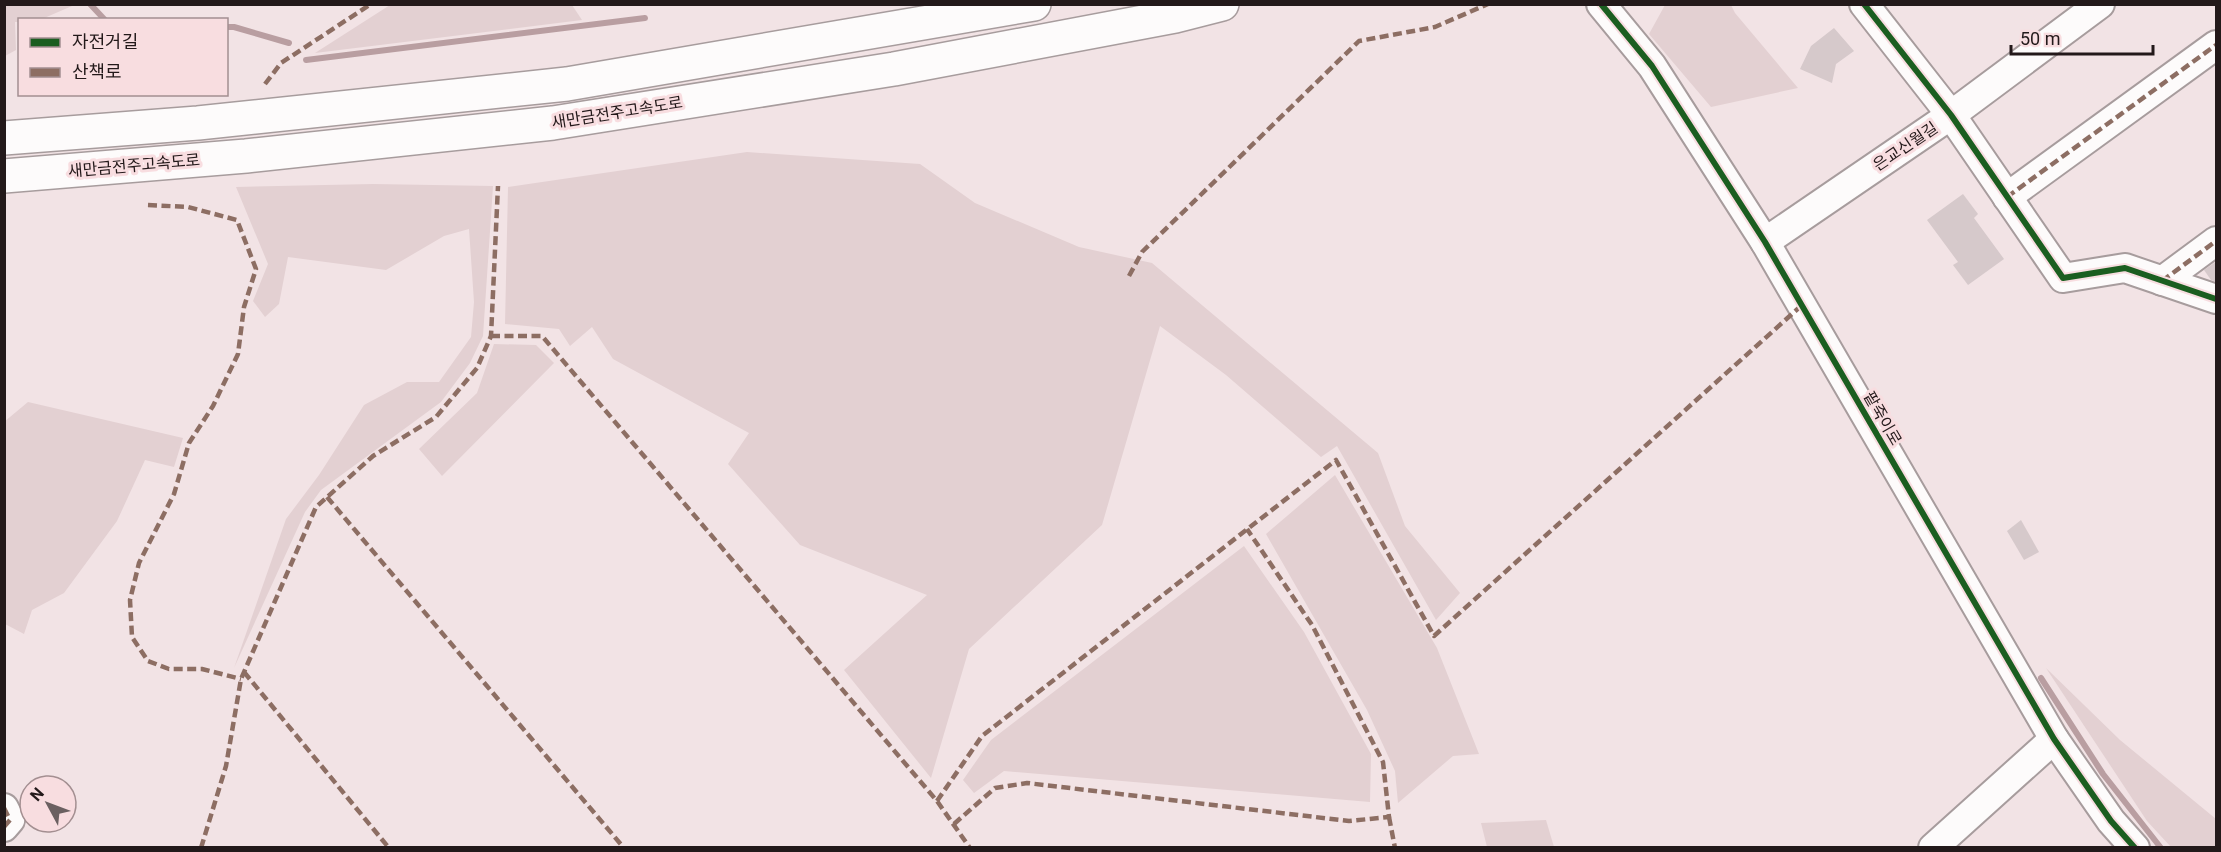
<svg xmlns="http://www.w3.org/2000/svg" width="2221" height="852" font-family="Roboto,'Noto Sans KR',sans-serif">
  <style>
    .green { fill: #e3d0d2 }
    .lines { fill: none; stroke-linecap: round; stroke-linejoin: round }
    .stream { stroke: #b99ea1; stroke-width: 6 }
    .building { fill: #d6c9cb }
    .minor-casing { stroke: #a79c9d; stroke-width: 32 }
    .highway-casing { stroke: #a79c9d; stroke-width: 36 }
    .minor { stroke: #fdfbfb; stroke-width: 28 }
    .highway { stroke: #fdfbfb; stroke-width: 33 }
    .quiet { stroke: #8d6e63; stroke-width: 4.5; stroke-dasharray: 9 4.5; stroke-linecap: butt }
    .cycleway-casing { stroke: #f8dde0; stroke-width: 10 }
    .cycleway { stroke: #1b5e20; stroke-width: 6 }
    .labels { text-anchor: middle; stroke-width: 6; stroke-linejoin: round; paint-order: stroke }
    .street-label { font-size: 16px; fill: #23191a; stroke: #f8dde0 }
  </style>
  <rect width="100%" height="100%" fill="#f2e3e5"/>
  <g class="green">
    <path d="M69,4L72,6L42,19L20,20L19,22H15L16,50L5,56V5Z"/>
    <path d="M390,5H572L582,20L315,53Z"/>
    <path d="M1665,5H1731L1735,13L1798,88L1711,107L1649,34Z"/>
    <path d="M747,152L920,164L975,203L1079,247L1152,263L1378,453L1405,526L1460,593L1436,620L1337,446L1321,457L1226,375L1160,326L1102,525L969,649L931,778L844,670L927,595L800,545L728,464L749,433L613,359L592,327L570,346L559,329L505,324L508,187Z"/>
    <path d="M373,184L493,186L483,336L470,363L441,402L321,490L305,512L234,668L286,519L319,475L364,405L407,382H439L471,337L474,302L469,229L444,236L386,270L288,257L279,304L265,317L253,301L268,264L236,187Z"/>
    <path d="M494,344L536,345L554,363L442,476L419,449L477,393Z"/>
    <path d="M28,402L183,438L174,467L145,460L117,521L64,593L32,610L24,634L5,624L4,422Z"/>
    <path d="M1335,475L1437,648L1479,754L1453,756L1398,803L1395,771L1367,710L1266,534Z"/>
    <path d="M1244,546L1304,632L1371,754L1370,802L1004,771L974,793L963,780L991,740Z"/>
    <path d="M2046,668L2120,740L2216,819V847H2171L2147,821Z"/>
    <path d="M1546,820L1554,847H1487L1481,823Z"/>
  </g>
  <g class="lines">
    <g class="stream">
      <path d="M90,4L105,20"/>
      <path d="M226,27H234L289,43"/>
      <path d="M306,60L645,18"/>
      <path d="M2041,678L2103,774L2161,848"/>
    </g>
  </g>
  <g class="building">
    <path d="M1834,28L1854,51L1836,64L1832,83L1800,69L1811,46Z"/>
    <path d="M1963,194L1978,214L1974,218L2004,259L1968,285L1953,265L1958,262L1927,220Z"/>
    <path d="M2217,261V282L2211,280L2204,270Z"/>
    <path d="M2021,520L2039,552L2024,560L2007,531Z"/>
  </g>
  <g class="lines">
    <defs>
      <g id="minor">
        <path d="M1601,4L1652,66L1765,242L2054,739L2111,821L2135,848"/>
        <path d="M1864,4L1951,115L2063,278L2125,268L2216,299"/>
        <path d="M2007,197L2216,45"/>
        <path d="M1765,242L1951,115L2100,4"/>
        <path d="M2162,281L2216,241"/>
        <path d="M4,808L10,820L4,827"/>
        <path d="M1933,848L2054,739"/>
      </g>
      <g id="highway">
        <path d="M4,138L198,123L567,84L1034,4"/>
        <path d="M4,176L246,156L553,123L894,69L1175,16L1222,4"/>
      </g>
    </defs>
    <use href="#minor" class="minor-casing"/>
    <use href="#highway" class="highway-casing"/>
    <use href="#minor" class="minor"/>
    <use href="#highway" class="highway"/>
    <g class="quiet">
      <path d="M265,84L281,63L371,4"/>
      <path d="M2007,197L2216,45"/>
      <path d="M148,205L188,207L237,220L256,269L244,307L238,354L213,406L189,443L174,494L139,563L130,600L132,637L148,661L169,669H202L241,679"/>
      <path d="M1129,276L1142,252L1359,41L1435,27L1488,4"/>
      <path d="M2162,281L2216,241"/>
      <path d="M491,336H542L937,801L970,848"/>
      <path d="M327,497L624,848"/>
      <path d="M244,672L389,848"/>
      <path d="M937,801L982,736L1336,460L1434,636L1802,305"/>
      <path d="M4,808L10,820L4,827"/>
      <path d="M1389,817L1395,848"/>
      <path d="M954,824L995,788L1027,783L1349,821L1389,817L1383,762L1312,625L1247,529"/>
      <path d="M201,848L226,766L241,679L316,507L373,456L436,417L477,368L491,336L498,186"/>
    </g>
    <defs>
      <g id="cycleway">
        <path d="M1601,4L1652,66L1765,242L2054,739L2111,821L2135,848"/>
        <path d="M1864,4L1951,115L2063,278L2125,268L2216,299"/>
      </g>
    </defs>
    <use href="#cycleway" class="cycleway-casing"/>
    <use href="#cycleway" class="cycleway"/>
  </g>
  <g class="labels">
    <g class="street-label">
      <text transform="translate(617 112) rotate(-9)" y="6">새만금전주고속도로</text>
      <text transform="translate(1905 146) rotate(-34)" y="6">은교신월길</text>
      <text transform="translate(134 165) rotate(-5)" y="6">새만금전주고속도로</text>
      <text transform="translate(1883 418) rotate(60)" y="6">팥죽이로</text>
    </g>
  </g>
  <rect width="2221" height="852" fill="none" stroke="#23191a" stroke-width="12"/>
  <rect x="18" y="18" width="210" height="78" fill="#f8dde0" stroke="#a38f91" stroke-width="1.5"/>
  <rect x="30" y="38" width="30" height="9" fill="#1b5e20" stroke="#a38f91" stroke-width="1.5"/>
  <text x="72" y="48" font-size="18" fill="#23191a">자전거길</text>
  <rect x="30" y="68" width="30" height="9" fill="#8d6e63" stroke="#a38f91" stroke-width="1.5"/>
  <text x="72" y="78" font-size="18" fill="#23191a">산책로</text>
  <g transform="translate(48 804) rotate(311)"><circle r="28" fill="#f8dde0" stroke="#a38f91" stroke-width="1.5"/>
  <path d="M0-4.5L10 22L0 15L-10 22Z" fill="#6b6061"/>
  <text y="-9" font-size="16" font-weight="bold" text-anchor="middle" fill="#23191a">N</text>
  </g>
  <path d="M2011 45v9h142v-9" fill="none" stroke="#23191a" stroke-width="3"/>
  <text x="2020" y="45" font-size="18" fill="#23191a" stroke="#f8dde0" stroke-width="4.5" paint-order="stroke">50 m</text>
</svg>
